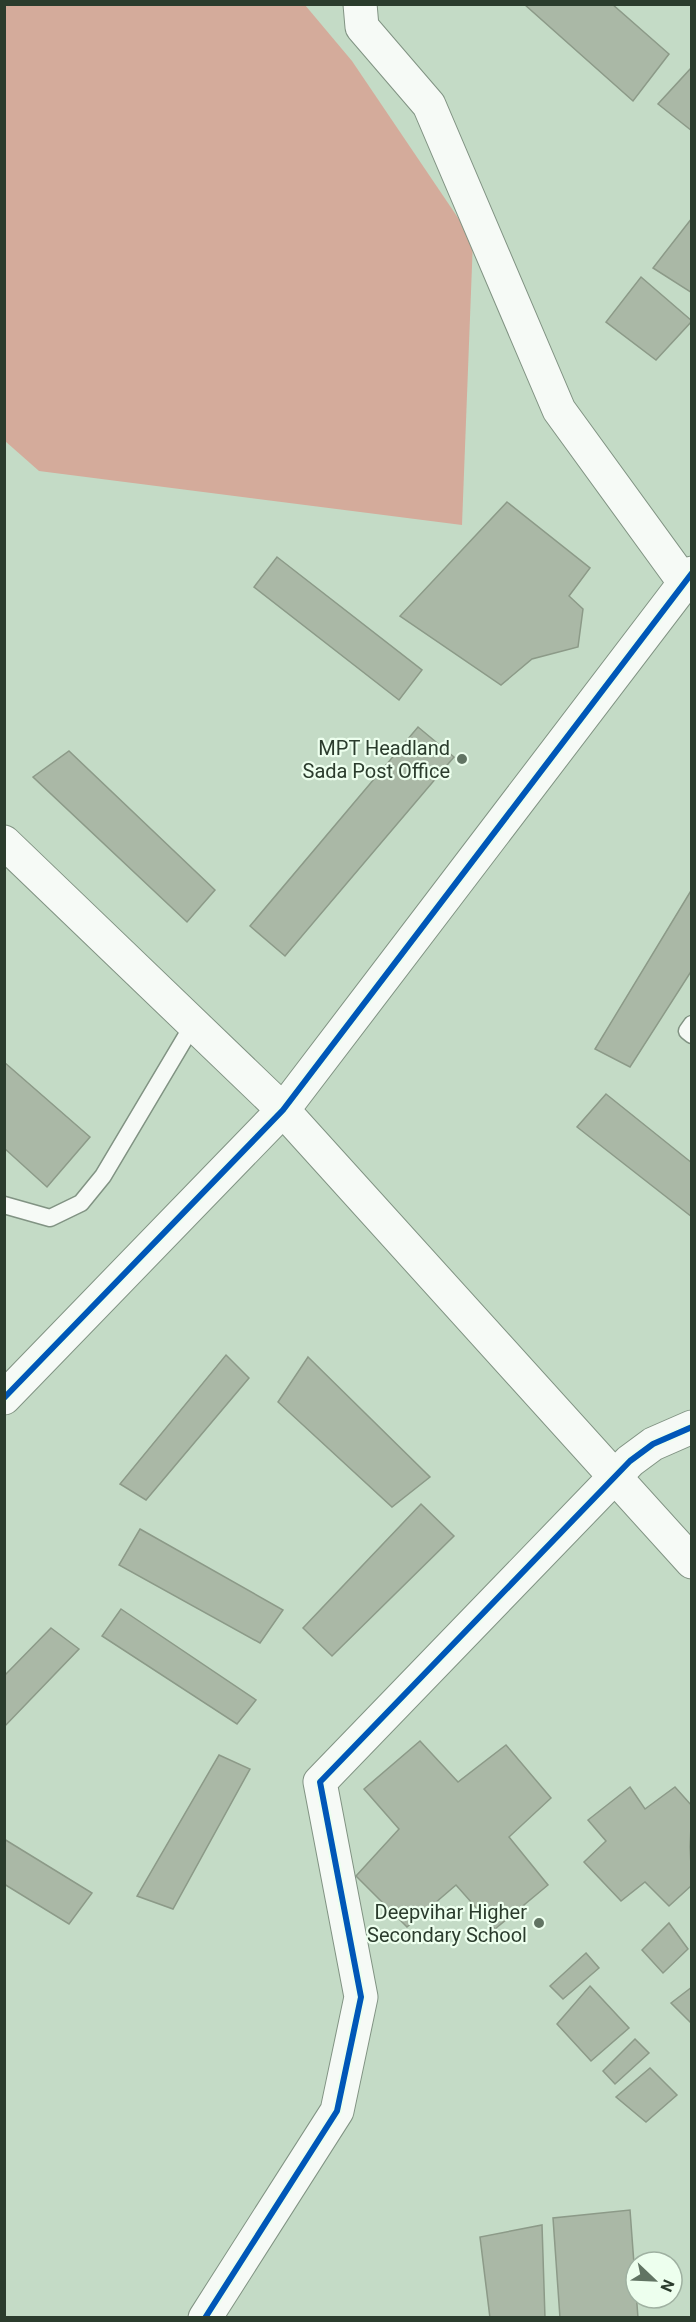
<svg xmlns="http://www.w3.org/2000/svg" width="696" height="2322" font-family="Roboto,sans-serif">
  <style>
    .forest { fill: #d4ab9b }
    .building { fill: #aab8a6; stroke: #8c9a88; stroke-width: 1.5 }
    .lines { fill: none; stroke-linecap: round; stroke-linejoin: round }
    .service-casing { stroke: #819383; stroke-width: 19 }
    .minor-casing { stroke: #819383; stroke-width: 35 }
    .tertiary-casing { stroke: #819383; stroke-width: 35 }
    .service { stroke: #f6faf6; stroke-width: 16 }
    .minor { stroke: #f6faf6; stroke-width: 33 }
    .tertiary { stroke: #f6faf6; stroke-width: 33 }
    .cycleway-casing { stroke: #edffee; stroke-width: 10 }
    .cycleway { stroke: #0057b8; stroke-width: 6 }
    .poi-dot { fill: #617463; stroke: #edffee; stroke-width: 2 }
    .labels { text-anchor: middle; stroke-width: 4.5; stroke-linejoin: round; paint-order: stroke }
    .poi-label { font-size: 20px; fill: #2b3c2d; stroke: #edffee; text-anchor: end }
  </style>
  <rect width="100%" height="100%" fill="#c4dbc6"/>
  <path class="forest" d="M5,5H305L352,61L473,240L462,525L39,471L5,441Z"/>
  <g class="building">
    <path d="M524,4H612L669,54L633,101Z"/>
    <path d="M692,67V131L658,104Z"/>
    <path d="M692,218V293L653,268Z"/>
    <path d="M641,277L692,321L656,360L606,322Z"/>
    <path d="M507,502L590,568L569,596L583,609L578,647L532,659L501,685L400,616Z"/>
    <path d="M277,557L422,670L399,700L254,587Z"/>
    <path d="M418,727L454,757L285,956L250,926Z"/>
    <path d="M69,751L215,890L187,922L33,777Z"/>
    <path d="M692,889V970L630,1067L595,1049Z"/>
    <path d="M4,1062L90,1137L47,1187L4,1148Z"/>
    <path d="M606,1094L692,1163V1217L577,1127Z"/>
    <path d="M226,1355L249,1378L146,1500L120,1484Z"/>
    <path d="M308,1357L430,1477L392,1507L278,1402Z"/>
    <path d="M421,1504L454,1536L332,1656L303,1628Z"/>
    <path d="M140,1529L283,1610L260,1643L119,1565Z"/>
    <path d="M121,1609L256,1700L237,1724L102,1636Z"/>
    <path d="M51,1628L79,1649L4,1727V1676Z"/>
    <path d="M420,1741L458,1782L506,1745L551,1798L509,1837L548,1885L495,1929L456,1885L407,1927L356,1876L399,1829L364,1789Z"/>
    <path d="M219,1755L250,1769L173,1909L137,1896Z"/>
    <path d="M630,1787L645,1809L675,1787L692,1806L690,1847L692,1885L669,1906L645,1882L621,1901L584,1862L606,1841L588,1820Z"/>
    <path d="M4,1839L92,1893L69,1924L4,1884Z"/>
    <path d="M669,1923L688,1949L663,1973L642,1950Z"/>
    <path d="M586,1953L599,1968L563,1999L550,1986Z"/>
    <path d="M590,1986L629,2028L591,2061L557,2024Z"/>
    <path d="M692,1987V2024L671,2003Z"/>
    <path d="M635,2039L649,2053L615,2084L603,2071Z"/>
    <path d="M650,2068L677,2095L646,2122L616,2097Z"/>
    <path d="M630,2210L638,2318H560L553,2218Z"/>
    <path d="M542,2225L545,2318H490L480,2237Z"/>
  </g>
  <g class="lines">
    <defs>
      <g id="service">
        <path d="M692,1024L687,1031L692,1035"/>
        <path d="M4,1205L50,1218L81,1203L103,1176L194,1023"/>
      </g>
      <g id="minor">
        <path d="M360,4L362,27L429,105L559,410L684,582"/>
        <path d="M4,1398L283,1110L692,573"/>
        <path d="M205,2318L337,2111L361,1997L320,1782L630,1461L653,1444L692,1427"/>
      </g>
      <path id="tertiary" d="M4,842L283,1110L692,1562"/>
    </defs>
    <use href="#service" class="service-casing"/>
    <use href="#minor" class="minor-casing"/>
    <use href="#tertiary" class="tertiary-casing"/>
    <use href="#service" class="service"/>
    <use href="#minor" class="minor"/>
    <use href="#tertiary" class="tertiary"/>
    <defs>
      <g id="cycleway">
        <path d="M4,1398L283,1110L692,573"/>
        <path d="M205,2318L337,2111L361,1997L320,1782L630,1461L653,1444L692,1427"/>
      </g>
    </defs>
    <use href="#cycleway" class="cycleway-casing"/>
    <use href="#cycleway" class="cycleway"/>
  </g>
  <g class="poi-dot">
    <circle cx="462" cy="759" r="6"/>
    <circle cx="539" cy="1923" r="6"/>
  </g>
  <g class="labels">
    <g class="poi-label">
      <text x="450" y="755">MPT Headland<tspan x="450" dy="23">Sada Post Office</tspan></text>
      <text x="527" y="1919">Deepvihar Higher<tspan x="527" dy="23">Secondary School</tspan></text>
    </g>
  </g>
  <rect width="696" height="2322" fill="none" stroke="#2b3c2d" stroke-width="12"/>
  <g transform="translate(654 2280) rotate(113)"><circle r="28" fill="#edffee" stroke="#9fb1a1" stroke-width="1.5"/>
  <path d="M0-4.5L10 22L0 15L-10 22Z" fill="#617463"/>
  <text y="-9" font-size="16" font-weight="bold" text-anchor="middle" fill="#2b3c2d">N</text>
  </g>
</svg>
